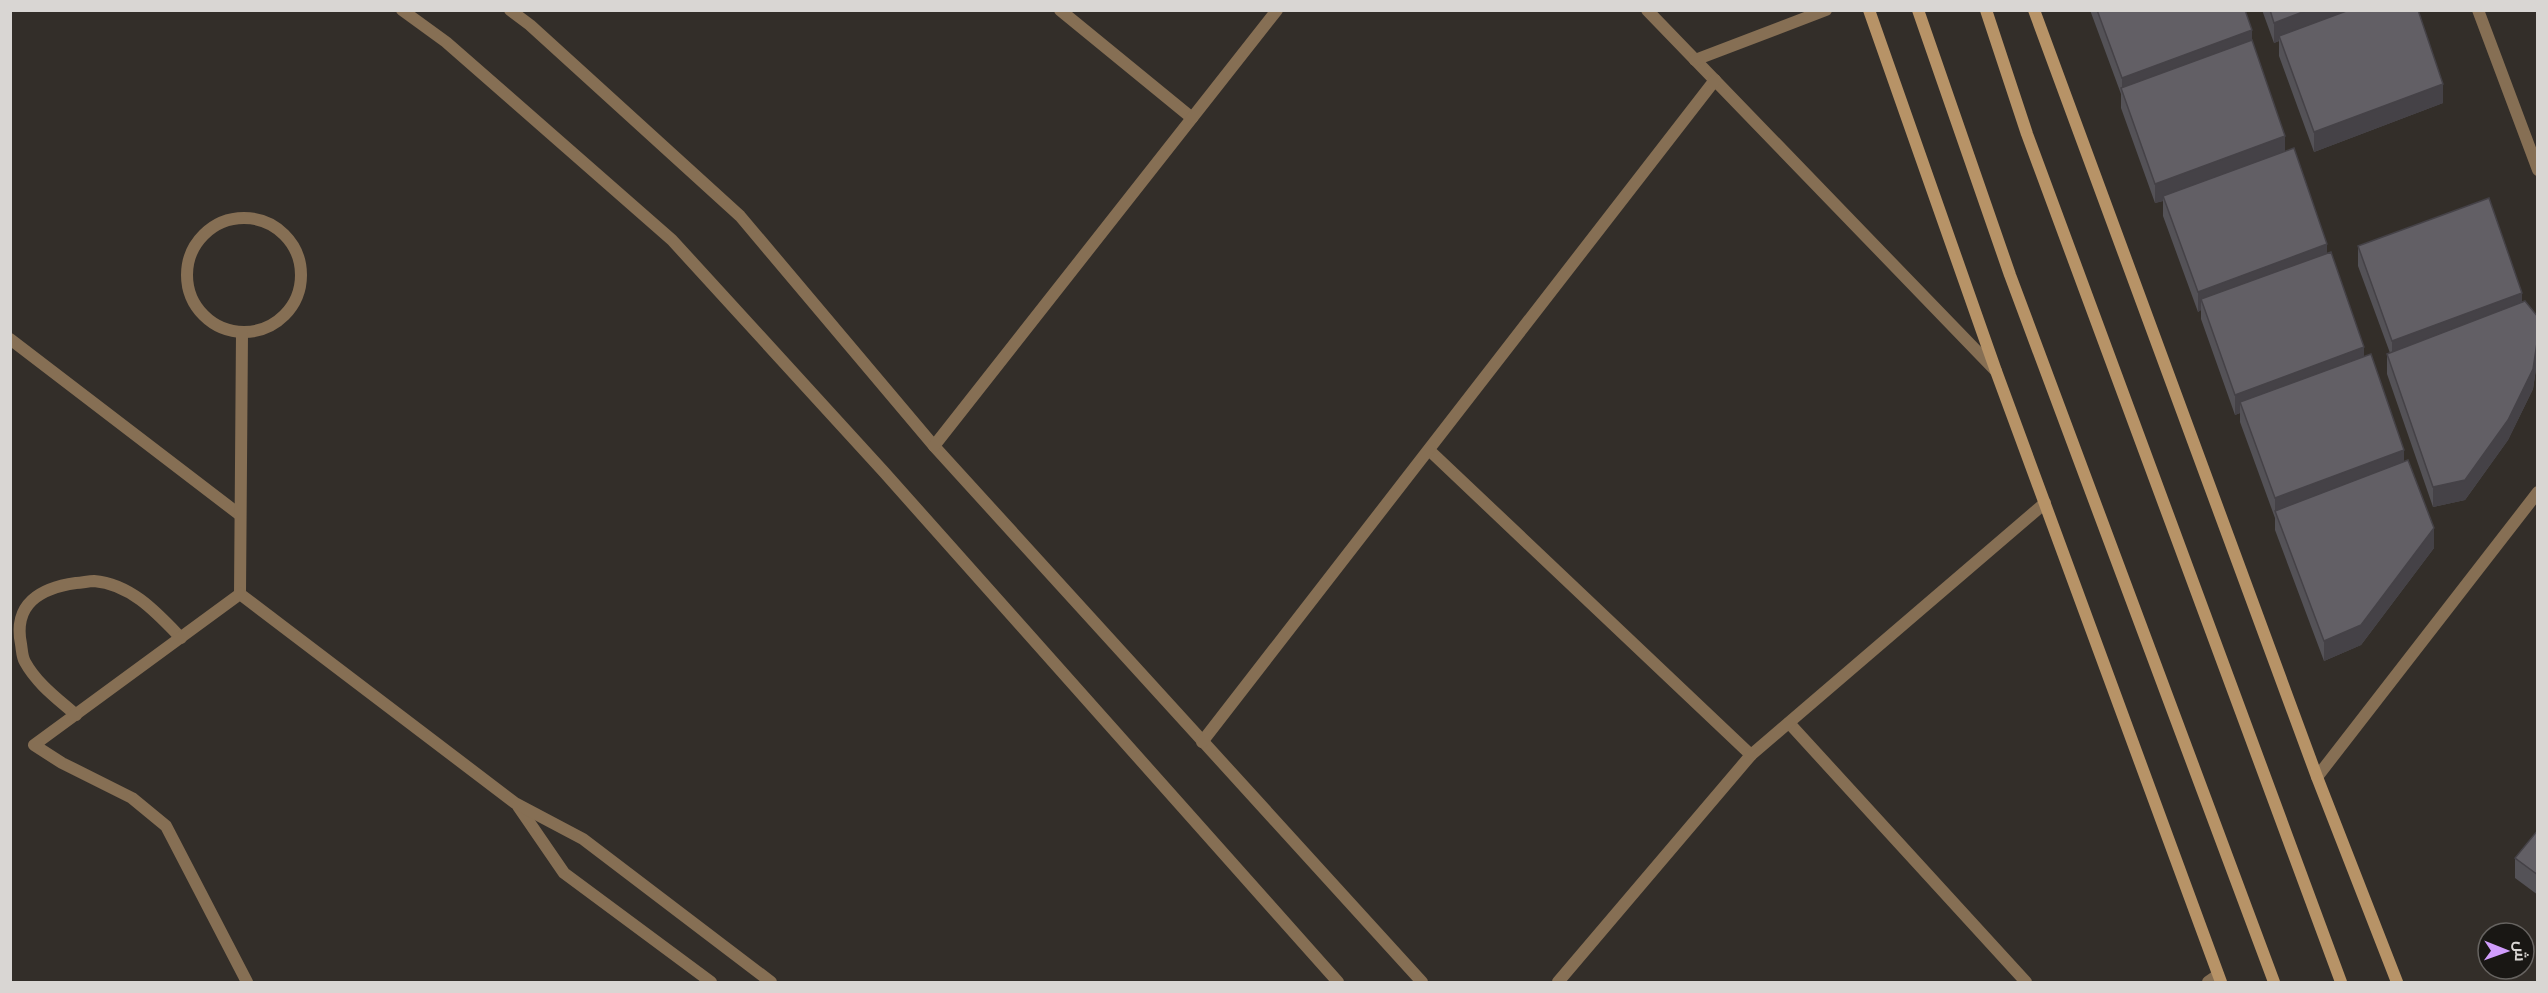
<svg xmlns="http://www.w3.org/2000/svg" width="2548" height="993" font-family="Barlow,Cairo,sans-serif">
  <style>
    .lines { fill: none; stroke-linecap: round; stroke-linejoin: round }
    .minor { stroke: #866f54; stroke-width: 12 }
    .secondary { stroke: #b79367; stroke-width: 12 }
    .wall { fill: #545257 }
    .shaded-wall { fill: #454247 }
    .building { fill: #625f65; stroke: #454247; stroke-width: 1.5 }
  </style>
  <rect width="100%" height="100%" fill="#332e29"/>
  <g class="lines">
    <g class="minor">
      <path d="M402,10L446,42L672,240L884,472L1338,982"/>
      <path d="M510,10L530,25L740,216L934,446L1422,982"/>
      <path d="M1060,10L1192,118"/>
      <path d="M1647,10L1996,371"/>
      <path d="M2478,10L2538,170"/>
      <path d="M1695,60L1826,10"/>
      <circle cx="244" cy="275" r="57"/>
      <path d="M10,339L240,515"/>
      <path d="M934,446L1277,10"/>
      <path d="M1429,450L1751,755"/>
      <path d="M240,594L242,333"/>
      <path d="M76,715C58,699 37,684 25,662C22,657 22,650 21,644C13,604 40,588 76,583C82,583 88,581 94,581C131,584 157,613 181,638"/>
      <path d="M1789,723L2026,982"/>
      <path d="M1202,742L1715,80"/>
      <path d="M2317,777L2538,492"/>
      <path d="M518,806L564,873L711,982"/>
      <path d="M247,982L166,826L132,798L62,763L34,745L240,594L515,803L583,839L771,982"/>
      <path d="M1558,982L1751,755L2045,503"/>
      <path d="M2208,982L2218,975"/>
    </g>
    <g class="secondary">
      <path d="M1869,10L1996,371L2221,982"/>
      <path d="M1918,10L2010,275L2274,982"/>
      <path d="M1986,10L2027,134L2341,982"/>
      <path d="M2034,10L2317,777L2397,982"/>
    </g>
  </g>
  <g class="wall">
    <path d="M2090,10H2245L2252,41L2285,151L2327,253L2364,357L2404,461L2434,548L2361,645L2324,661L2275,530V518L2240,422V413L2235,415L2201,319V310L2198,312L2163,216V201L2155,203L2121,108V94Z"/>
    <path d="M2262,10H2418L2443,103L2314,152L2279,56V41L2274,43Z"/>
    <path d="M2358,246L2522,302L2538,317V355L2533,389L2508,440L2465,500L2433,507L2387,374V354L2390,353L2358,266Z"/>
    <path d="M2538,830V895L2515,878V858Z"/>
  </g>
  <g class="shaded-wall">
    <path d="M2308,10H2362L2279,36V41L2274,43V23Z"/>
    <path d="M2252,30V50L2122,92V78Z"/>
    <path d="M2443,84V103L2314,152V132Z"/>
    <path d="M2285,136V156L2163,196V201L2155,203V184Z"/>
    <path d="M2327,244V264L2201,299V310L2198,312V292Z"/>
    <path d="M2522,293V313L2392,361V341Z"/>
    <path d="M2538,336V355L2533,389L2508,440L2465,500L2433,507V487Z"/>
    <path d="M2364,347V367L2240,402V413L2235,415V395Z"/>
    <path d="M2404,450V469L2275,511V518V498Z"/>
    <path d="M2434,528V548L2361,645L2324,661V641Z"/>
  </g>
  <g class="building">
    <path d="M2097,10H2245L2252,30L2122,78Z"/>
    <path d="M2270,10H2308L2274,23Z"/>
    <path d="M2349,10H2418L2443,84L2314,132L2279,36Z"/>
    <path d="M2252,40L2285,136L2155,184L2121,88Z"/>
    <path d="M2294,148L2327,244L2198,292L2163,196Z"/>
    <path d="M2489,198L2522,293L2392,341L2358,246Z"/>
    <path d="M2331,252L2364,347L2235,395L2201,299Z"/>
    <path d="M2525,301L2538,317V336L2533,369L2508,420L2465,480L2433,487L2387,354Z"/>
    <path d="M2371,354L2404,450L2275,498L2240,402Z"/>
    <path d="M2408,460L2434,528L2361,625L2324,641L2275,511Z"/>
    <path d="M2538,830V875L2515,858Z"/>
  </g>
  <rect width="2548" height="993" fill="none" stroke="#d9d6d3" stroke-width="24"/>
  <g transform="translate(2506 951) rotate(91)"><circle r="28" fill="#191714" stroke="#666360" stroke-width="1.5"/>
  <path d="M0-4.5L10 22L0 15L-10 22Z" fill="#d19dfd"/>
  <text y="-9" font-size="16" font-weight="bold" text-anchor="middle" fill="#d9d6d3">ش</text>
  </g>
</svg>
